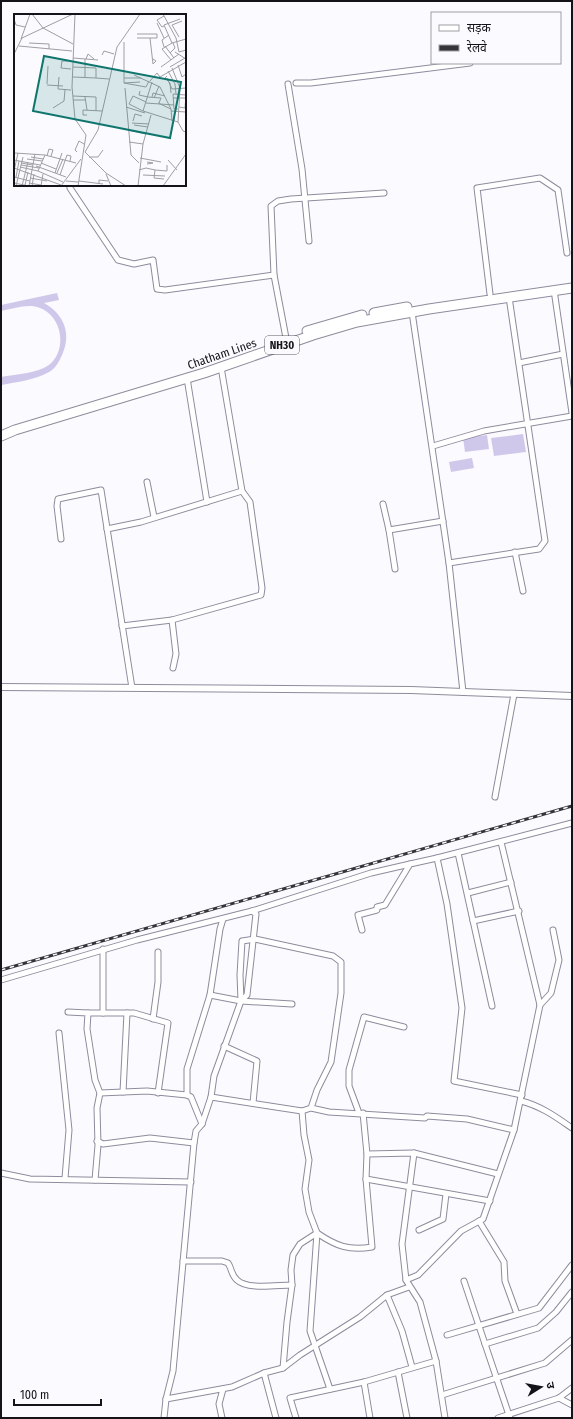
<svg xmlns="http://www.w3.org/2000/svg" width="573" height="1419" font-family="'Fira Sans Condensed','Noto Sans Devanagari',sans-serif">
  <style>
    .garden { fill: #d0c8ea }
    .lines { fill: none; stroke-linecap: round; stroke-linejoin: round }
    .minor-casing { stroke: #8f8b9d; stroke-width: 7 }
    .tertiary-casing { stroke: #8f8b9d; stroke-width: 8 }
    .trunk-casing { stroke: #8f8b9d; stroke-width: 11 }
    .minor { stroke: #fff; stroke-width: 5 }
    .tertiary { stroke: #fff; stroke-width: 6 }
    .trunk { stroke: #fff; stroke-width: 9 }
    .rail-casing { stroke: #35343a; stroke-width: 3 }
    .rail { stroke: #fbfafe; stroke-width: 1.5; stroke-dasharray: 4.5; stroke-linecap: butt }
    .labels { text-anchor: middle; stroke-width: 3.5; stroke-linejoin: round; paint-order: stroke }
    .shield { fill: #fbfafe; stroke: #59585e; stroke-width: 1 }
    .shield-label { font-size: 11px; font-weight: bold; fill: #141319 }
    .street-label { font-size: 12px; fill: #141319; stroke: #fbfafe }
    .inset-road { fill: none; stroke: #9f9ea2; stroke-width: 1 }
    .view { fill: #0f766e; fill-opacity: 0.15; stroke: #0f766e; stroke-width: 2 }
    .inset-edge { fill: none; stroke: #141319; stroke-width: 2 }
  </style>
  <rect width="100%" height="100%" fill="#fbfafe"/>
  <g class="garden">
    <path d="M57,293L59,300L44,303C64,314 72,334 62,355C59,362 55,369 49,372C35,380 17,382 1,385V377C15,374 36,374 49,365C68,350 62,316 40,308C28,303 13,309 1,311V305Z"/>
    <path d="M523,434L526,452L494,456L491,438Z"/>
    <path d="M487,435L489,449L465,452L463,438Z"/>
    <path d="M472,458L474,468L451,472L449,462Z"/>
  </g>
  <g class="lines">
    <defs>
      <g id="minor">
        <path d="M296,83H311L470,63"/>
        <path d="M288,84L302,169L309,241"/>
        <path d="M70,188L118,260L134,264L153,260L157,289L165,290L274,275"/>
        <path d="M554,290L572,413"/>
        <path d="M490,294L477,188L540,178L558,190L567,253"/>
        <path d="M412,312L449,563"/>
        <path d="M286,338L274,275L271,206L278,201L291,199L384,193"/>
        <path d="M519,363L563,354"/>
        <path d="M187,378L207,502"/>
        <path d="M433,446L484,431L572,416"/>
        <path d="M147,482L154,517"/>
        <path d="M383,504L389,530L443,521"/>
        <path d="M107,529L141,522L242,491"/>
        <path d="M389,530L395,569"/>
        <path d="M61,539L57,506L58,499L101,490L132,688"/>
        <path d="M515,552L523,591"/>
        <path d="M172,620L176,654L173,668"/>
        <path d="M122,626L172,620L261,595L262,588L250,502L242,491L221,367"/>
        <path d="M463,692L449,563L539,549L545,541L509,297"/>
        <path d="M495,797L514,694"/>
        <path d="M458,853L492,1006"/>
        <path d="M468,893L511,882"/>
        <path d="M473,921L519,911"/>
        <path d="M362,930L358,915L377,910V907L385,905L410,864L437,858"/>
        <path d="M1,980L137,940L252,911L371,873L410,864"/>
        <path d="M210,995L241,1001L292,1004"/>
        <path d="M241,1001L247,995L256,914L252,911"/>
        <path d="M540,1005L551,993L559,960L553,930"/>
        <path d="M68,1012L88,1013L87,1029L95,1080L100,1093L97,1108L98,1145L95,1180"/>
        <path d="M88,1013H134L168,1023L158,1093"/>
        <path d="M103,1013V949"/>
        <path d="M153,1019L158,982V952"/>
        <path d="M59,1033L69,1130L65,1178"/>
        <path d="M224,1046L257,1061L253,1103"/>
        <path d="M123,1092L127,1013"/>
        <path d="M100,1093L147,1091L187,1095L191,1097L202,1124"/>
        <path d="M187,1095V1069L210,995L220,929L223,919"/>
        <path d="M522,1095L454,1081L462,1008L447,904L437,858L572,823"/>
        <path d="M521,1101C541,1106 556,1117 572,1128"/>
        <path d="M311,1108L317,1090L331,1062L341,993V962L333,956L255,939L242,941L240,975L241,1001L214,1076L211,1097L302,1111L311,1108L329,1112L425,1118L427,1116L467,1119L514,1130"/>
        <path d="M302,1111L304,1135L309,1160L305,1189L309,1212L317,1233L310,1331L330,1389"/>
        <path d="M359,1113L349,1086V1070L364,1017L404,1027"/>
        <path d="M97,1141L103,1144L150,1138L194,1143"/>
        <path d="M414,1153L498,1174"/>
        <path d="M367,1154L414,1153L402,1244L406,1280"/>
        <path d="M1,1173L30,1179L191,1182"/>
        <path d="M366,1179L490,1201"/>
        <path d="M479,1221L504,1262L505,1281L517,1314"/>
        <path d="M419,1230L443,1219L446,1194"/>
        <path d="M317,1233C336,1246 349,1251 372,1247L366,1179L367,1154L363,1113"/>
        <path d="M183,1261H222L228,1263C232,1269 231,1275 237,1280C247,1290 277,1285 292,1285"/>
        <path d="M464,1281L485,1344"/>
        <path d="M387,1295L402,1331L412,1367"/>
        <path d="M447,1335L539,1308L572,1265"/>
        <path d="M436,1361L420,1302L406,1280L418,1275L461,1231L483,1219L514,1130L540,1005L501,842"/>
        <path d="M283,1368L287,1322L292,1285L291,1270L293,1255L300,1244L317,1233"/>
        <path d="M398,1372L407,1418"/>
        <path d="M264,1373L276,1418"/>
        <path d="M364,1382L370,1418"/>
        <path d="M442,1395L545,1363L572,1340"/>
        <path d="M559,1398L572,1405"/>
        <path d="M166,1399L232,1387L264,1373L283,1368L300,1355L360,1317L387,1295L409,1287"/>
        <path d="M164,1418L166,1399L173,1371L194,1143L196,1131L202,1124L211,1097"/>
        <path d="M222,1418L219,1404L223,1389"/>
        <path d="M296,1418L290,1398L364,1382L436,1361L445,1418"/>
        <path d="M498,1418L559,1398L572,1388"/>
        <path d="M510,1418L485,1344L538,1328L556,1312L572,1292"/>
      </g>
      <path id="tertiary" d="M1,687L411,690L572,696"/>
      <g id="trunk">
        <path d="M374,313L407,307"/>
        <path d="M307,331L362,315"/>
        <path d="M1,436L15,430L204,373L313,335L357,322L429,309L572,288"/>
      </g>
    </defs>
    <use href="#minor" class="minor-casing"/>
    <use href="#tertiary" class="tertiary-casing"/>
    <use href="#trunk" class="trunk-casing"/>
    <use href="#minor" class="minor"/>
    <use href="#tertiary" class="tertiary"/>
    <use href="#trunk" class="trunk"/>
    <defs>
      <path id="rail" d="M1,970L572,806"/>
    </defs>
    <use href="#rail" class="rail-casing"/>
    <use href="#rail" class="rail"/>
  </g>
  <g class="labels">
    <rect class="shield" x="265" y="336" width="34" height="18" rx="3"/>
    <g class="shield-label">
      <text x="282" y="349">NH30</text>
    </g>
    <g class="street-label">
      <text transform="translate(222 354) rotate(-19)" y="4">Chatham Lines</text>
    </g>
  </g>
  <g transform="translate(14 14)">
    <rect width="172" height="172" fill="#fbfafe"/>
    <path class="inset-road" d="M18,0L29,14L59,30M61,0L58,73L61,105L72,121L64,172M149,0L162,24L165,38L172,36M150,2L143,6L148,13L150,12M0,5L2,11L11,13M166,5L150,11L158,29L172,25M143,9L150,24M123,20H143V24H123M165,23L158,11L168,7M136,24L139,50L142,47L139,45M7,25L16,0M110,28V69M15,29L35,30V35M5,32L58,37M151,32L160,44M150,33L148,26L155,21M161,38L172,45M156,39L161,34L159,29M0,40L8,24L59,0M88,41L90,37L100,40M59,44L84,46M72,45L74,40L80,45M157,46L148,35L158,29M55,47H48L47,54L57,55M164,51L168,63L172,60M59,53L82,54V64L95,65M147,53L165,40M156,53L171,44M158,54L166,74L164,108L169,117L172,118M154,57L161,70L162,80M120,61L146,73L157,95L158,107M153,62L151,64L156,69L157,79M45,63L44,75L57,76M59,63L82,64M71,63V45M110,64H127M153,64L158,75L172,74M136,67L143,59L146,63L172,48M110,69L132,73L135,67M110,69L126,68M33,70L34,52M33,71L49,72M111,74L117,141L125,149M126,77L125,81L134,83M59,82L82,83V97M71,83L73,96M134,83L147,84L145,89M138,83L139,79L151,82M140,84L145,72M159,84H172M59,86H72M132,89L160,91M144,89L157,95M115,90L129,97L138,68M115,90L119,82L132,88M112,93L131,99M165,93L171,94L172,81M39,94L50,87L51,76M164,95H160L159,80L172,81M129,97L164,108M157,97L172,98M73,101H69V96L88,97M119,107L121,100L128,102M118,109L135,110M120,111L134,113M114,116L132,120M115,128L129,130L137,101M63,138L61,136L65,127L70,130M71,138L84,116L103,33L126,0M71,138L92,159L112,172M1,139L31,141L62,149M33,142L35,135L39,136L37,142M17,143L29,145M75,143H84L89,136M126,144L147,148M13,145L28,147M0,146L26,151M154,146L163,156M7,149L19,151M27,149L42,155M133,150L139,149L133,148M7,151L25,154M22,152L52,163M6,153L24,157L49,168M0,154L47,171M125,156L132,154L141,156M0,157L4,139M24,157L31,141M41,159L48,139M43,159L49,145M92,160L97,172M46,161L53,141L57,142L56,147M129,161L151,162M0,163L16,167M2,163L5,147M16,164L33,167M150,165L140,164L141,156L153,157V151M52,167L64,168M65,167L89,170M0,169L15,172M15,169L27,171M85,169V166L94,167M11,171L14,158M2,172L9,143M8,172L14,148M15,172L21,140M18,172L20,160M27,172L29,160M47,172L67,145M124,172L129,130M149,172L172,140"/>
    <path class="view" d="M30,42L167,68L156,124L19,97Z"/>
    <rect width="172" height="172" class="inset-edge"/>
  </g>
  <rect width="573" height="1419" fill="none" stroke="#141319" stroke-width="4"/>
  <rect x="431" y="12" width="130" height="52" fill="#fbfafe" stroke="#9f9ea2"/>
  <rect x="439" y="25" width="20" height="6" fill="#ffffff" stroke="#9f9ea2"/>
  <text x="467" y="32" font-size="12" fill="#141319">सड़क</text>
  <rect x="439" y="45" width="20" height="6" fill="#35343a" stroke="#9f9ea2"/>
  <text x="467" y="52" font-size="12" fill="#141319">रेलवे</text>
  <g transform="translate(541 1387) rotate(79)" stroke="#fbfafe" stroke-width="3" paint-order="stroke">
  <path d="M0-3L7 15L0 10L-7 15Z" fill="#141319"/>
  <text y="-6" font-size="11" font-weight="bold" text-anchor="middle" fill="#141319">उ</text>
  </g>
  <path d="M14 1399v6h87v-6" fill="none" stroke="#141319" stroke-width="2"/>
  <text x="20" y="1399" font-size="12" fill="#141319" stroke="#fbfafe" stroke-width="3" paint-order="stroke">100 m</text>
</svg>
